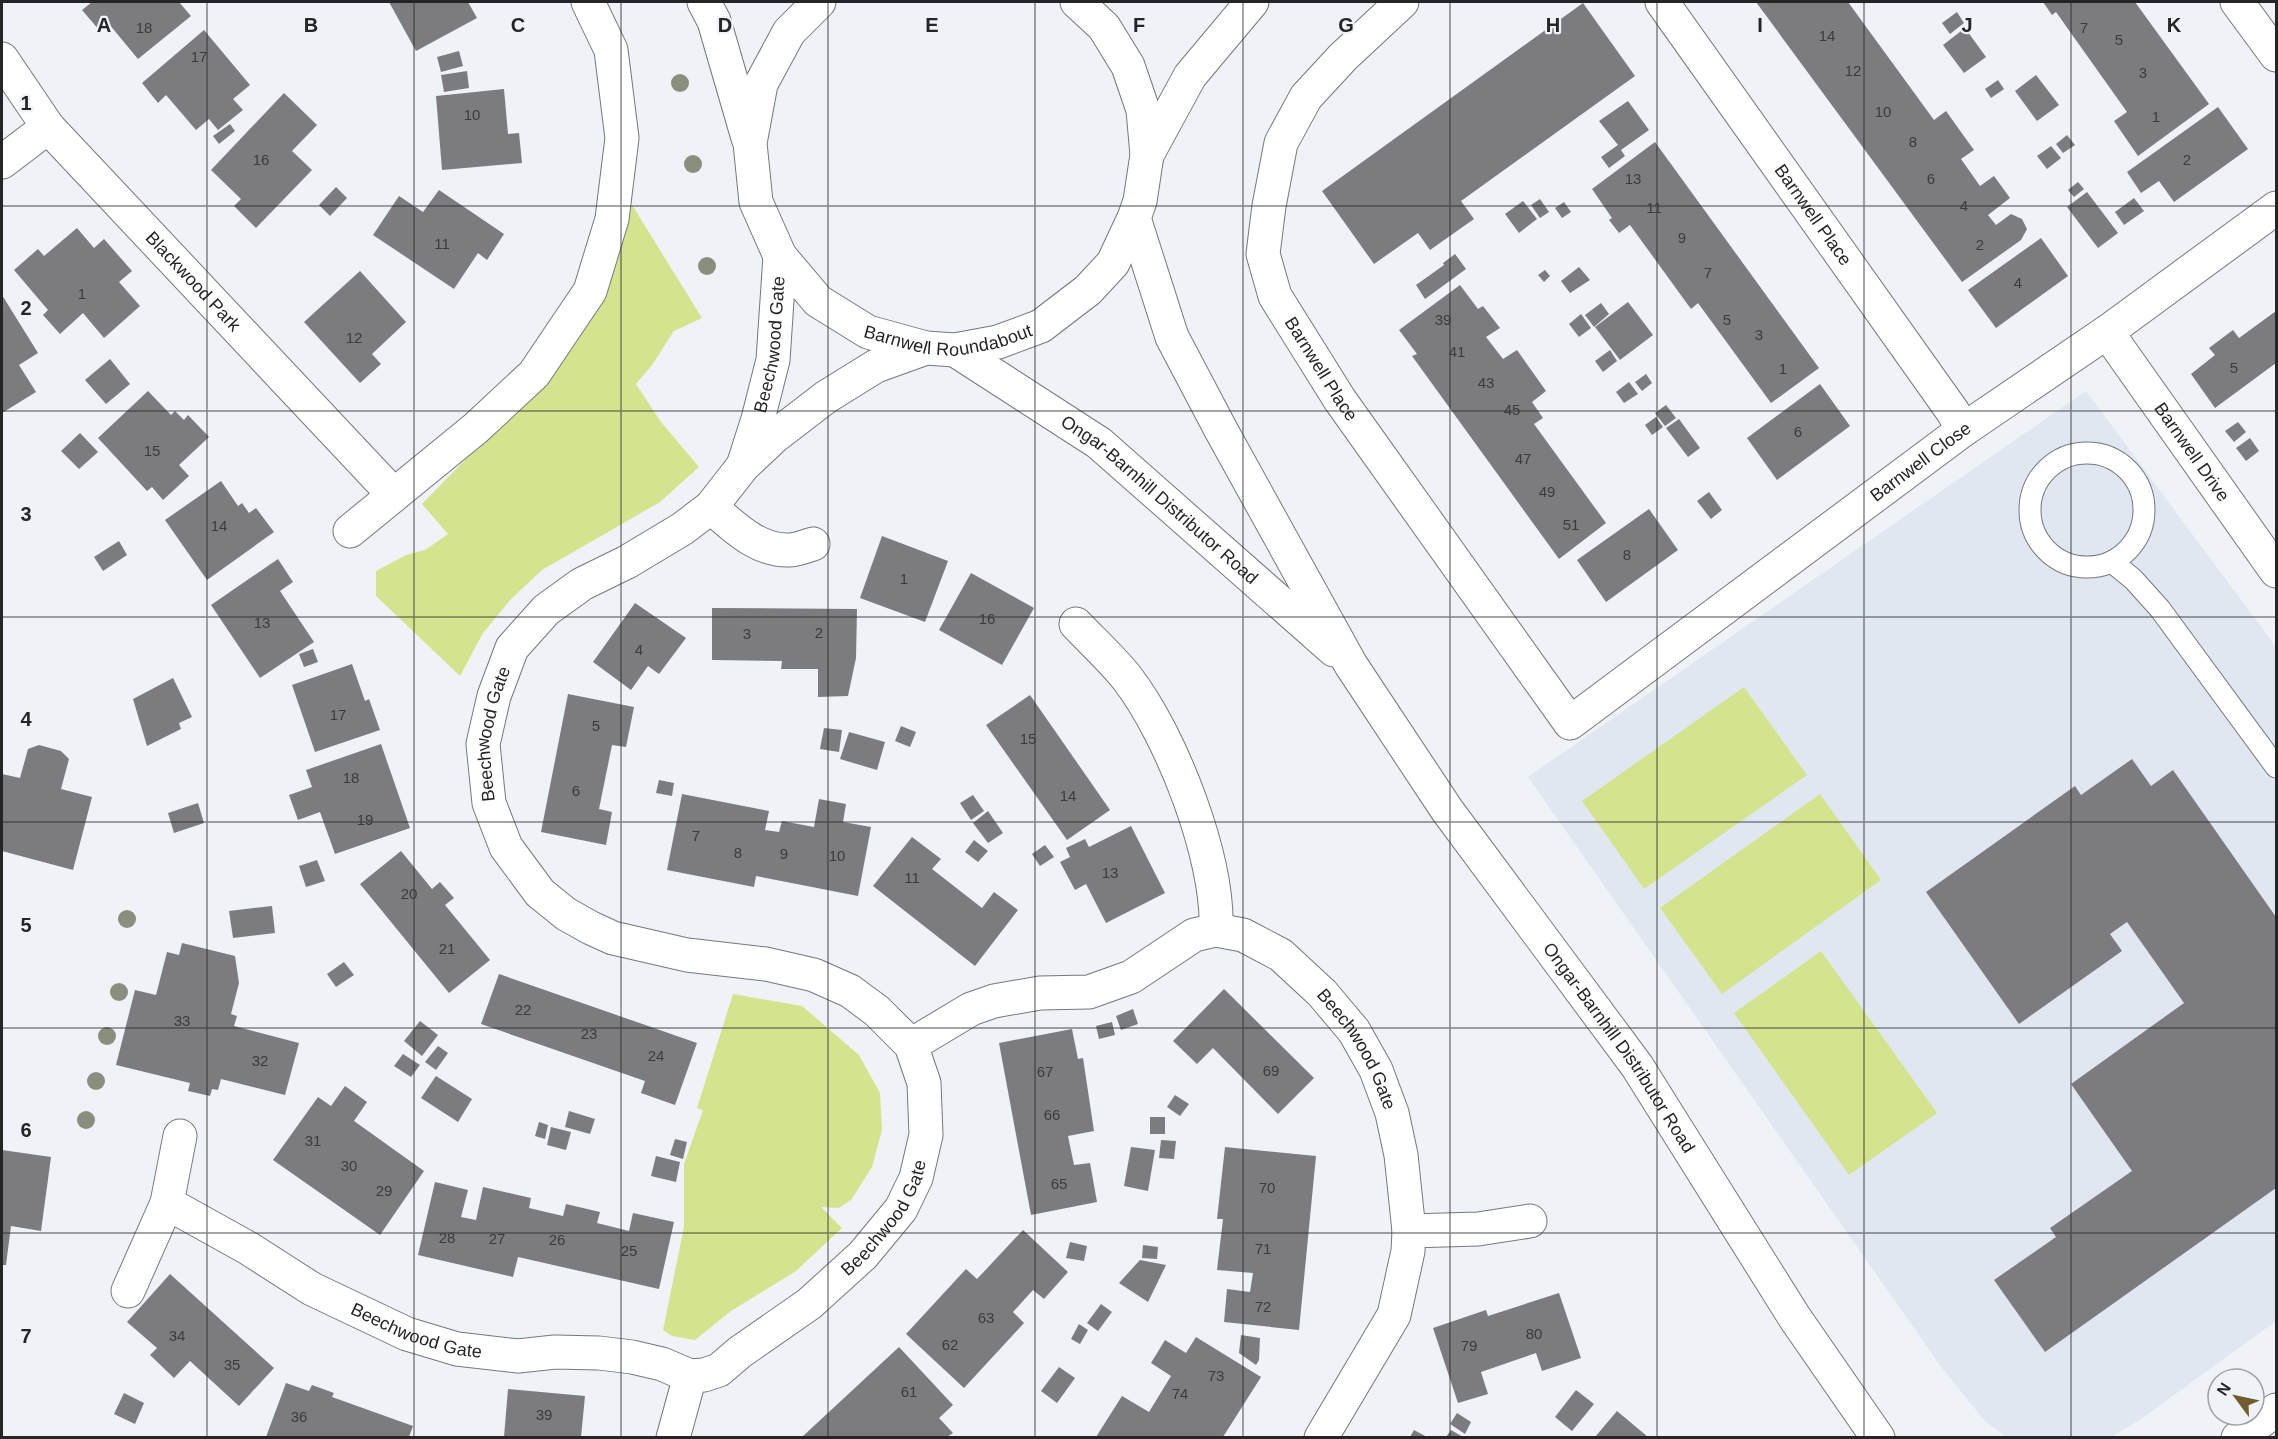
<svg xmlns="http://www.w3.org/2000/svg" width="2278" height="1439" font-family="Helvetica,sans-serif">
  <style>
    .built { fill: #e0e7f1 }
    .green { fill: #d4e48e }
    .building { fill: #7c7c80 }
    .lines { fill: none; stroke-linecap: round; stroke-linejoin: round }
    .service-casing { stroke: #75787b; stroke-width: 23 }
    .minor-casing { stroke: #75787b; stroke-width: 35 }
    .tertiary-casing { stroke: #75787b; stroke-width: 35 }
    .service { stroke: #fff; stroke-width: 21 }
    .minor { stroke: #fff; stroke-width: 33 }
    .tertiary { stroke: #fff; stroke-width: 33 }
    .tree { fill: #8a8f7d }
    .grid { fill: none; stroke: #242526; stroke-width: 1.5; stroke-opacity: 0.55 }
    .labels { text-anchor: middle; stroke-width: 4.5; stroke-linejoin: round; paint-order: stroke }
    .number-label { font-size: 15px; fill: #3a3b3c }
    .street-label { font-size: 18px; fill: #242526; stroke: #eff2f6 }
    .grid-label { font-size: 20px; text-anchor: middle; font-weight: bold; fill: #242526; stroke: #eff2f6; stroke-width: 4.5; stroke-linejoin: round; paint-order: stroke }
  </style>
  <rect width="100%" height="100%" fill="#eff2f6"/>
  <path class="built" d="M2086,391L2276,647V1321L2141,1419L2112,1437H2006L1985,1421L1942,1368L1528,777Z"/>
  <g class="green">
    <path d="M632,205L702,318L674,331L652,365L636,384L661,422L699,467L660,502L542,570L511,599L483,633L460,676L376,596V571L406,555L425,550L448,534L422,504L537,386L624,225Z"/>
    <path d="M1744,687L1807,775L1644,889L1582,801Z"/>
    <path d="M1820,794L1881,880L1722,994L1660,908Z"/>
    <path d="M1821,951L1937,1113L1849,1175L1734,1013Z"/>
    <path d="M733,994L802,1006L859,1055L880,1093L882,1130L872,1167L851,1200L839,1208L821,1207L842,1228L796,1271L731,1311L695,1340L672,1336L663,1330L684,1227V1164L703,1110L697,1108Z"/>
  </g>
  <g class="building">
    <path d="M92,2H179L191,16L138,59L109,24L100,31L82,10Z"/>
    <path d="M389,2H468L477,18L416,51Z"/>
    <path d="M1756,2H1848L1934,120L1946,111L1961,132L1974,150L1961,159L1980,186L1994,176L2010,198L1988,215L1996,225L2011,214L2022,219L2027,229L2021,240L1962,282Z"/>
    <path d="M2043,2H2135L2209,104L2138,156L2114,121L2127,112L2056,12L2052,15Z"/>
    <path d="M1583,3L1635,76L1461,201L1474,219L1430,250L1418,233L1374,264L1322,191Z"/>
    <path d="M1957,12L1964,23L1950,34L1942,23Z"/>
    <path d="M1965,28L1986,57L1964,73L1943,45Z"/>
    <path d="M204,30L250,85L233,99L243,110L218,130L209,119L196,130L166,95L158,103L142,83Z"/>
    <path d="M459,51L463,66L441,72L437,57Z"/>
    <path d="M467,71L469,88L444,92L441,75Z"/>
    <path d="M2036,75L2059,105L2037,121L2015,91Z"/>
    <path d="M1998,80L2004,89L1991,98L1985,89Z"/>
    <path d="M504,89L508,134L519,133L522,163L442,170L436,96Z"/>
    <path d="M284,93L317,125L292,151L312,170L256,228L234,206L241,199L211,170Z"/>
    <path d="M1628,101L1649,130L1621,150L1625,156L1609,168L1601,157L1618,145L1599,121Z"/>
    <path d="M2218,107L2248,149L2174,202L2159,181L2141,193L2127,172Z"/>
    <path d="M230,124L235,131L219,144L213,136Z"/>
    <path d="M2067,135L2075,145L2063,153L2056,144Z"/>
    <path d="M1655,142L1819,368L1771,403L1698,303L1691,309L1630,225L1619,233L1609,220L1612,218L1592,189Z"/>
    <path d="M2051,146L2061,158L2047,169L2037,156Z"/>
    <path d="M2078,182L2084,189L2074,197L2068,190Z"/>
    <path d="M336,187L347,198L330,216L319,205Z"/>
    <path d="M439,190L504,234L487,260L478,253L454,289L373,235L399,196L423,212Z"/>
    <path d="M2087,192L2118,233L2098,248L2067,207Z"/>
    <path d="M2134,198L2144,211L2124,225L2115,212Z"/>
    <path d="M1540,199L1549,212L1540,218L1531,205Z"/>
    <path d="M1523,201L1537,219L1519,233L1505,214Z"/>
    <path d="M1564,202L1571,212L1562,218L1555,208Z"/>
    <path d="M77,228L94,248L104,239L132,271L119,282L140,306L104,338L83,313L60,334L43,315L48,310L14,270L38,249L44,256Z"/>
    <path d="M2041,238L2068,276L1996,328L1968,290Z"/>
    <path d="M1455,254L1466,269L1425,299L1416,285L1444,265L1443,263Z"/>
    <path d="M1579,267L1590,280L1570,293L1561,281Z"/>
    <path d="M1545,270L1550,276L1544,282L1538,275Z"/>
    <path d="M360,271L406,322L372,354L381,364L360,383L304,322Z"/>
    <path d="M1460,285L1478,309L1483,306L1500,328L1486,337L1503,359L1517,350L1546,391L1532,402L1543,418L1534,424L1606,523L1559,559L1412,356L1417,354L1399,330Z"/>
    <path d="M2,295L38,353L19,365L36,392L2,413Z"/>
    <path d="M1628,302L1653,335L1620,360L1595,327Z"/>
    <path d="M1601,303L1609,314L1594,327L1585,315Z"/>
    <path d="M2276,311V363L2215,408L2191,374L2215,355L2209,348L2233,330L2239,338Z"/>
    <path d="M1581,314L1591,328L1579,337L1569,324Z"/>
    <path d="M1610,350L1617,361L1603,372L1595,361Z"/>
    <path d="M110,359L130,384L106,404L85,380Z"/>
    <path d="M1646,374L1652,383L1642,391L1635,382Z"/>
    <path d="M1629,382L1638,394L1624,403L1616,392Z"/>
    <path d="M1820,384L1850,426L1777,480L1747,438Z"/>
    <path d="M148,391L171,415L175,411L184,420L188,415L209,437L179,465L189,476L163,500L152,487L147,491L98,438Z"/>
    <path d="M1666,405L1676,418L1665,426L1655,413Z"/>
    <path d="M1656,417L1663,427L1652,435L1645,425Z"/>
    <path d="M1679,419L1700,448L1688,457L1666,428Z"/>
    <path d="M2238,422L2246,432L2234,442L2225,431Z"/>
    <path d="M80,433L98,452L79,469L61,451Z"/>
    <path d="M2250,438L2259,451L2246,461L2236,448Z"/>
    <path d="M221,481L238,506L242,503L249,513L256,508L274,532L207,580L165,520Z"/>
    <path d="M1709,492L1722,510L1711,519L1697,501Z"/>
    <path d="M1649,509L1678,550L1606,602L1577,560Z"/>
    <path d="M882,536L948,561L925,622L860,598Z"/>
    <path d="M119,541L127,555L103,571L94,557Z"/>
    <path d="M278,559L293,582L280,591L314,642L260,678L211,605Z"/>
    <path d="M971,573L1034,608L1002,665L939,630Z"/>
    <path d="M635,603L686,638L659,674L648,666L631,690L593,662Z"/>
    <path d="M712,608L857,609L856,658L848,696L818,697V669H781L782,661L712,660Z"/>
    <path d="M313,649L318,662L304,667L299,654Z"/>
    <path d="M352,664L365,701L369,699L380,730L315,752L292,685Z"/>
    <path d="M173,678L192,717L179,723L181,729L147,746L133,699Z"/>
    <path d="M568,694L634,707L626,747L612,745L599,809L612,812L606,845L541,832Z"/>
    <path d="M1030,695L1110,810L1067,840L986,725Z"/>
    <path d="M901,726L916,732L910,747L895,741Z"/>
    <path d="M824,728L842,730L839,752L820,749Z"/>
    <path d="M849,732L885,742L877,770L840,759Z"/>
    <path d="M381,744L410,828L335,854L320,812L298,820L289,795L312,787L306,770Z"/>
    <path d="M39,745L61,751L69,759L61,789L92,797L73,870L2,851V774L20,778L28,749Z"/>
    <path d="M2132,759L2151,786L2173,770L2276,917V1188L2045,1352L1994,1280L2056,1237L2050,1228L2132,1171L2071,1084L2184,1003L2127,922L2110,934L2122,951L2019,1024L1926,892L2075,786L2081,795Z"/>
    <path d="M659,780L674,783L672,796L656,793Z"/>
    <path d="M682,794L769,811L765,830L779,832L782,821L814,827L819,799L846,804L843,822L871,827L858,896L756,876L754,887L667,870Z"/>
    <path d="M973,795L984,811L971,820L960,803Z"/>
    <path d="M198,803L204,823L174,833L168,813Z"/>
    <path d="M988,811L1003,833L988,843L973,823Z"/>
    <path d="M1131,826L1165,893L1106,923L1086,884L1075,890L1060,862L1070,857L1066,848L1085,839L1089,847Z"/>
    <path d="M912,837L941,859L932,869L982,908L994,892L1018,910L975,966L873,886Z"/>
    <path d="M974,840L988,851L978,862L965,852Z"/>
    <path d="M1045,845L1054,857L1040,866L1032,854Z"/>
    <path d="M401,851L432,889L440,882L454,898L445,905L490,960L449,993L360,884Z"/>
    <path d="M317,860L325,881L306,887L299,866Z"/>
    <path d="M272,906L275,933L233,938L229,911Z"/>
    <path d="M182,943L235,956L239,983L231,1014L237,1016L234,1026L299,1043L285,1095L221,1079L218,1090L212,1089L210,1096L188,1091L190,1083L116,1065L135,990L156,995L167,952L179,955Z"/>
    <path d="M344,962L354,975L336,987L327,974Z"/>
    <path d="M499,974L697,1043L675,1105L641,1093L645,1081L481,1024Z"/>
    <path d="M1224,989L1314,1078L1278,1114L1213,1048L1197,1064L1173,1041Z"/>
    <path d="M1133,1009L1138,1024L1121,1030L1116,1016Z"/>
    <path d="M420,1021L438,1035L422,1056L404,1041Z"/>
    <path d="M1112,1022L1115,1035L1099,1039L1096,1026Z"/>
    <path d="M1072,1029L1078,1059L1083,1058L1094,1131L1068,1136L1074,1165L1090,1163L1097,1202L1031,1215L999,1043Z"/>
    <path d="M438,1046L448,1053L436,1070L425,1062Z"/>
    <path d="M403,1054L420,1065L411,1077L394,1066Z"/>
    <path d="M436,1076L472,1099L458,1122L421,1098Z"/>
    <path d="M345,1086L367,1102L354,1121L424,1171L380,1235L273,1160L318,1097L331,1106Z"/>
    <path d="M1175,1095L1189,1104L1180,1116L1167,1107Z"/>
    <path d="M569,1111L595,1119L590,1134L565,1127Z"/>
    <rect x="1150" y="1117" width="15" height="17"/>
    <path d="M539,1122L548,1125L545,1139L535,1136Z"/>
    <path d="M551,1127L571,1132L566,1150L547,1145Z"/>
    <path d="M675,1139L687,1142L683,1159L670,1155Z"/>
    <path d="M1161,1140L1176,1141L1174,1159L1159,1158Z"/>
    <path d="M1131,1147L1155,1150L1148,1191L1124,1186Z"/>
    <path d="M1225,1147L1316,1156L1299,1330L1224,1322L1227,1289L1250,1292L1253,1273L1217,1270L1223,1219H1217Z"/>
    <path d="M2,1150L51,1157L41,1231L11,1226L6,1265H2Z"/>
    <path d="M656,1156L680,1162L676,1182L651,1176Z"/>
    <path d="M435,1182L468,1190L461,1217L476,1220L483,1187L531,1198L529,1208L563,1216L566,1204L600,1212L597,1223L629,1231L633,1213L674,1222L659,1289L518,1257L513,1277L418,1255Z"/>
    <path d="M1023,1230L1068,1272L1044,1299L1033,1290L1013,1312L1024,1323L964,1388L906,1334L966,1269L977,1279Z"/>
    <path d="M1070,1242L1087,1246L1084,1261L1066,1258Z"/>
    <path d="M1143,1245L1158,1247L1157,1259L1142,1258Z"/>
    <path d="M1140,1260L1166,1265L1148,1302L1119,1283Z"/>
    <path d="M170,1274L274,1368L239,1406L190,1361L174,1378L150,1355L157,1348L127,1322Z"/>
    <path d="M1559,1293L1581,1358L1542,1371L1536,1353L1481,1372L1488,1394L1458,1403L1433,1328L1486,1310L1488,1316Z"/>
    <path d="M1101,1304L1112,1312L1098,1331L1087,1323Z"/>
    <path d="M1079,1324L1088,1330L1080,1344L1071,1339Z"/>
    <path d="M1241,1335L1260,1338L1259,1360L1256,1365L1239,1353Z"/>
    <path d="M1196,1337L1261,1377L1223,1437H1096L1122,1396L1149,1412L1171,1376L1151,1363L1165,1340L1186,1353Z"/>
    <path d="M899,1347L953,1405L939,1418L953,1433L947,1437H802Z"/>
    <path d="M1059,1367L1075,1378L1057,1403L1041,1391Z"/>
    <path d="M286,1383L309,1391L312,1385L334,1393L332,1397L413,1426L409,1437H266Z"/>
    <path d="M508,1389L585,1396L581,1437H504Z"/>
    <path d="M1576,1390L1594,1404L1572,1431L1555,1417Z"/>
    <path d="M124,1393L144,1403L135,1424L114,1414Z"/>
    <path d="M1617,1411L1648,1437H1595Z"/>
    <path d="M1457,1413L1471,1422L1465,1434L1450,1424Z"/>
    <path d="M1414,1430L1427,1437H1410Z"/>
    <path d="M1451,1430L1463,1437H1446Z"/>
  </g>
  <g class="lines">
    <defs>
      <g id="service">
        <circle cx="2087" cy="510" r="57"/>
        <path d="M2112,562L2133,579L2160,609L2276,767"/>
      </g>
      <g id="minor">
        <path id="s1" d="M1402,2L1343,57L1306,97L1281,143L1269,206L1263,254L1275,296L1340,400L1570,723L1963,430L2107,332L2276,208"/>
        <path id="s2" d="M1662,2L1953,412L1963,430"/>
        <path d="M2237,2L2276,55"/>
        <path id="s3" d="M2,59L48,127L394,495"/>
        <path d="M2,162L48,127"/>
        <path id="s4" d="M2107,332L2276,571"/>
        <path id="s5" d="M744,463L758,419L773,360L780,256"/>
        <path d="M711,507C733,526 757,551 789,550C797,550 806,546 813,544"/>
        <path d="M350,531L476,428L534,374L590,291L612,219L622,138L611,50L588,2"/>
        <path d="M1076,624C1093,642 1112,659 1127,678C1171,735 1219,857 1216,930"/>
        <path id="s6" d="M911,1045L971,1009L994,1001L1040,993L1089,992L1131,977L1194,935L1216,930L1243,935L1281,955L1322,993L1354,1031L1376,1070L1392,1113L1401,1155L1409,1231L1408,1251L1394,1315L1321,1438"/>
        <path id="s7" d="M167,1203L248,1248L312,1289L407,1334L457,1349L518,1356L555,1352L599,1353L632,1357L662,1364L690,1376"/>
        <path d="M1409,1231L1478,1229L1530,1221"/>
        <path d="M128,1291L167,1203L180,1136"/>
        <path id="s8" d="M673,1438L690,1376L704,1375L719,1370L740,1352L809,1304L863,1255L901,1209L916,1178L926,1135L924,1083L911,1045L877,1011L850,991L814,975L766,964L687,955L613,938L591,928L566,914L540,893L506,847L489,803L483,744L494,696L512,648L546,610L582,584L627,562L682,529L711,507L743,466L774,437L826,397L876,366L926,348"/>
        <path d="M2238,1438L2276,1410"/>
      </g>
      <g id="tertiary">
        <path d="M704,2L714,21L748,138"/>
        <path id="s9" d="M819,2L789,32L761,84L750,143L756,202L780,256L818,301L868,332L926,348L955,350L998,342L1041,326L1088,290L1113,263L1134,218L1140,201L1147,155L1143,110L1128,66L1104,27L1077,2"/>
        <path d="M1147,155L1190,76L1252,2"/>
        <path id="s10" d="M1134,218L1172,337L1221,430L1351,665L1447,810L1637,1066L1795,1318L1878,1438"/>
        <path id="s11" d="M955,350L1099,443L1334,650"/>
      </g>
    </defs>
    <use href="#service" class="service-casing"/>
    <use href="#minor" class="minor-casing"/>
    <use href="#tertiary" class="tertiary-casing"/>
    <use href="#service" class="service"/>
    <use href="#minor" class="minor"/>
    <use href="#tertiary" class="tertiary"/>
  </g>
  <g class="tree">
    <circle cx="680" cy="83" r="9"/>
    <circle cx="693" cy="164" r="9"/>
    <circle cx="707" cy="266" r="9"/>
    <circle cx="127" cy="919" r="9"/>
    <circle cx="119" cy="992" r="9"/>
    <circle cx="107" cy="1036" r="9"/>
    <circle cx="96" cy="1081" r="9"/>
    <circle cx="86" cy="1120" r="9"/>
  </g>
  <path class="grid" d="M207,2V1438M414,2V1438M621,2V1438M828,2V1438M1035,2V1438M1243,2V1438M1450,2V1438M1657,2V1438M1864,2V1438M2071,2V1438M2,206H2276M2,411H2276M2,617H2276M2,822H2276M2,1028H2276M2,1233H2276"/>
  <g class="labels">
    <g class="number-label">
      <text x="144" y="33">18</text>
      <text x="2084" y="33">7</text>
      <text x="1827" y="41">14</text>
      <text x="2119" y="45">5</text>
      <text x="199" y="62">17</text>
      <text x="1853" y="76">12</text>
      <text x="2143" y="78">3</text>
      <text x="1883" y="117">10</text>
      <text x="472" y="120">10</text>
      <text x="2156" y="122">1</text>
      <text x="1913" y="147">8</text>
      <text x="261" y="165">16</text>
      <text x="2187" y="165">2</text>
      <text x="1633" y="184">13</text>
      <text x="1931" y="184">6</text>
      <text x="1964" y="211">4</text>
      <text x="1654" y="213">11</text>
      <text x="1682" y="243">9</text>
      <text x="442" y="249">11</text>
      <text x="1980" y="250">2</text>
      <text x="1708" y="278">7</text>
      <text x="2018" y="288">4</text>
      <text x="82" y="299">1</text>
      <text x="1443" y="325">39</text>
      <text x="1727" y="325">5</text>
      <text x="1759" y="340">3</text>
      <text x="354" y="343">12</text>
      <text x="1457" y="357">41</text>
      <text x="2234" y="373">5</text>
      <text x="1783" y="374">1</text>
      <text x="1486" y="388">43</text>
      <text x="1512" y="415">45</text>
      <text x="1798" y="437">6</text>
      <text x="152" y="456">15</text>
      <text x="1523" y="464">47</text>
      <text x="1547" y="497">49</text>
      <text x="1571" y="530">51</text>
      <text x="219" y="531">14</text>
      <text x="1627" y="560">8</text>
      <text x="904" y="584">1</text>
      <text x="987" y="624">16</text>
      <text x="262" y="628">13</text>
      <text x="819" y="638">2</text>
      <text x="747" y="639">3</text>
      <text x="639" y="655">4</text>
      <text x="338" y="720">17</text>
      <text x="596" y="731">5</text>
      <text x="1028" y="744">15</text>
      <text x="351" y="783">18</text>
      <text x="576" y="796">6</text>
      <text x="1068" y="801">14</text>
      <text x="365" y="825">19</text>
      <text x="696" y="841">7</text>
      <text x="738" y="858">8</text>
      <text x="784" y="859">9</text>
      <text x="837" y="861">10</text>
      <text x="1110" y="878">13</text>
      <text x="912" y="883">11</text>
      <text x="409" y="899">20</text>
      <text x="447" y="954">21</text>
      <text x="523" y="1015">22</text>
      <text x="182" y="1026">33</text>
      <text x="589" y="1039">23</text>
      <text x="656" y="1061">24</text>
      <text x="260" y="1066">32</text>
      <text x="1271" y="1076">69</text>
      <text x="1045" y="1077">67</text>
      <text x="1052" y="1120">66</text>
      <text x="313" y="1146">31</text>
      <text x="349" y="1171">30</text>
      <text x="1059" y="1189">65</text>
      <text x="1267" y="1193">70</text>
      <text x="384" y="1196">29</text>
      <text x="447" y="1243">28</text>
      <text x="497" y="1244">27</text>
      <text x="557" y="1245">26</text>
      <text x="1263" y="1254">71</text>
      <text x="629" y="1256">25</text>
      <text x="1263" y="1312">72</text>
      <text x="986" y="1323">63</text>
      <text x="1534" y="1339">80</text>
      <text x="177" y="1341">34</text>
      <text x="950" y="1350">62</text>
      <text x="1469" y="1351">79</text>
      <text x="232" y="1370">35</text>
      <text x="1216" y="1381">73</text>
      <text x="909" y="1397">61</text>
      <text x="1180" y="1399">74</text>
      <text x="544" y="1420">39</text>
      <text x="299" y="1422">36</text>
    </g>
    <g class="street-label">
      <text dy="6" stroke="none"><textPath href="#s2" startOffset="261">Barnwell Place</textPath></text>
      <text dy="6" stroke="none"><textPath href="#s3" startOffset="294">Blackwood Park</textPath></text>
      <text dy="6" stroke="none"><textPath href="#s9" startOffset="480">Barnwell Roundabout</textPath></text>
      <text dy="6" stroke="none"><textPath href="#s5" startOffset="122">Beechwood Gate</textPath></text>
      <text dy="6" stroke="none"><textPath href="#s1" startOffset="430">Barnwell Place</textPath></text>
      <text dy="6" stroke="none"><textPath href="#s4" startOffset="147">Barnwell Drive</textPath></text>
      <text dy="6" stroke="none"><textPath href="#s1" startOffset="1300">Barnwell Close</textPath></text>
      <text dy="6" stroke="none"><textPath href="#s11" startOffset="254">Ongar-Barnhill Distributor Road</textPath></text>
      <text dy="6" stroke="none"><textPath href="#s8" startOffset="1096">Beechwood Gate</textPath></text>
      <text dy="6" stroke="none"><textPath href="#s10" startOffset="966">Ongar-Barnhill Distributor Road</textPath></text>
      <text dy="6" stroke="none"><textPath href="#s6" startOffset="526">Beechwood Gate</textPath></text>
      <text dy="6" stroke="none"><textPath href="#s8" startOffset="322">Beechwood Gate</textPath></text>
      <text dy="6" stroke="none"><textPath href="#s7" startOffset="282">Beechwood Gate</textPath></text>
    </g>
  </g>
  <g class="grid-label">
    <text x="104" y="32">A</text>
    <text x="311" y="32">B</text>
    <text x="518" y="32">C</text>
    <text x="725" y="32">D</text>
    <text x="932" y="32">E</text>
    <text x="1139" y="32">F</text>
    <text x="1346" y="32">G</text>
    <text x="1553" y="32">H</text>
    <text x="1760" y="32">I</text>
    <text x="1967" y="32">J</text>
    <text x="2174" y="32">K</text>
    <text x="26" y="110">1</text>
    <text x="26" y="315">2</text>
    <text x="26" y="521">3</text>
    <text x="26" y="726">4</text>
    <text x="26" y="932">5</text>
    <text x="26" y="1137">6</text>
    <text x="26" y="1343">7</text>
  </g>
  <rect width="2278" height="1439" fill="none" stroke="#242526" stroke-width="6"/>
  <g transform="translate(2236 1397) rotate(303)"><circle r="28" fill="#eff2f6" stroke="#9ea0a3" stroke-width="1.5"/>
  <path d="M0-4.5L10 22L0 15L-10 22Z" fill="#715c2b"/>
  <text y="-9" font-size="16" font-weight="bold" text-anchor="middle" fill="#242526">N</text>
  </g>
</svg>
